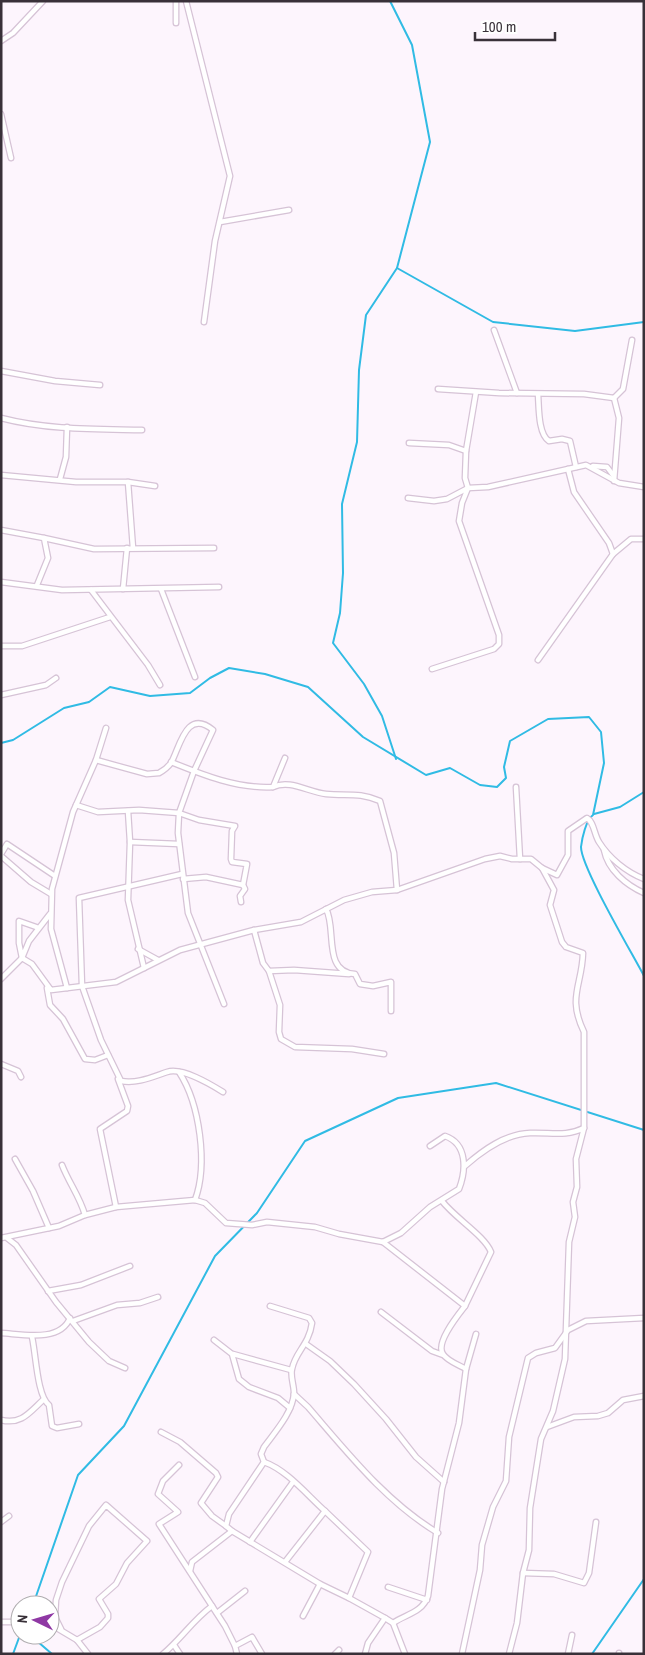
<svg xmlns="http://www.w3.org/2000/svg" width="645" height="1655" font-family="'Archivo Narrow',sans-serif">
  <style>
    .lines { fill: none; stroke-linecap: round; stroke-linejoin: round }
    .stream { stroke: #30bbe4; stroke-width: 2 }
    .street-casing { stroke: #d6c3d6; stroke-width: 7 }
    .street { stroke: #fff; stroke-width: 4.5 }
  </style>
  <rect width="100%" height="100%" fill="#fdf5fd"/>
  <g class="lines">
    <g class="stream">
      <path d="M390,1L412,45L430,142L397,268L366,315L359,370L357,442L342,504L343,573L340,613L333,643L364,684L382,716L396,759"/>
      <path d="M397,268L493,322L575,331L644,322"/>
      <path d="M1,743L13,740L64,708L89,702L110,687L150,696L190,693L210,678L229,668L265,674L308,687L363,737L426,775L450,768L480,785L497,787L506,778L504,767L510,741L548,719L589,717L601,732L604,763L593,815C586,820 582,838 581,847C581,867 632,953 644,976"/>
      <path d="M594,814L620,807L644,792"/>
      <path d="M33,1605L78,1475L124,1426L215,1256L257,1213L305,1141L398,1098L496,1083L644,1130"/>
      <path d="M30,1635L52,1654"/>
      <path d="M13,1654L20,1635"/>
      <path d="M592,1654L644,1579"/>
    </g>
    <defs>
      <g id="street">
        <path d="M176,1V23"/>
        <path d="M186,1L230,176L215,241L204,322"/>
        <path d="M1,41L13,33L43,1"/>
        <path d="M1,114L11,158"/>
        <path d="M220,222L289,210"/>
        <path d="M494,330L517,393"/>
        <path d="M1,371L55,381L100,385"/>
        <path d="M438,389L499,393L584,394L614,398L623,389L632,340"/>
        <path d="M538,394C539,407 538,434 549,441L562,439L570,441L576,467"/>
        <path d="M1,418C47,430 95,429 142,430"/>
        <path d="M409,443L449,445L466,451"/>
        <path d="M593,466L607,467L613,475"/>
        <path d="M1,475L76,482H128L155,486"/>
        <path d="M60,479L66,457L67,427"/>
        <path d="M614,481L619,418L614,398"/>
        <path d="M128,482L133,548"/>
        <path d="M408,498L434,501L447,499L468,488L488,487L586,465L619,483L644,487"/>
        <path d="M1,530L44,538L48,558L37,585"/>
        <path d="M44,538L94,549L214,548"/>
        <path d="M613,554L631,539H644"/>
        <path d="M1,582L62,590L219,587"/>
        <path d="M123,589L127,548"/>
        <path d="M161,589L195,677"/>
        <path d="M91,590L148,665L160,685"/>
        <path d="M1,646H22L110,617"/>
        <path d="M538,660L613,554L609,543L574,492L568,469"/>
        <path d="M432,669L494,649L499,644V635L459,521L462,503L468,488L465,478L466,451L476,392"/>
        <path d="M1,695L46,685L56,678"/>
        <path d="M96,760L147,774L159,773C163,771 168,767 171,763C180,747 186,708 213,730L194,771L179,813L178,833L188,913L224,1004"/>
        <path d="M171,762C203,775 238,789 273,787L285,758"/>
        <path d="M273,787C290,779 308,792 326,794C347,796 359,792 380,801L394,853L397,890"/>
        <path d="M516,787L520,859"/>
        <path d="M76,805L98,812L139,810L179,813L199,820L235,826L232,831L231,859L232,862L247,864L243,885L245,889L240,896L241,902"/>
        <path d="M128,811L130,842L128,900L144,968"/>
        <path d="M130,842L179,844"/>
        <path d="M604,850C608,870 626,885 644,893"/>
        <path d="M1,854L7,844L55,876"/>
        <path d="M1,856L31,882L51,894"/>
        <path d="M182,874L79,898L82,986L101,1040L121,1081C137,1084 152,1077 167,1072C182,1067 210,1084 223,1092"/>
        <path d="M183,879L206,877L243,885"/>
        <path d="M326,909C337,928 322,972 355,974L360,984L373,986L391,982V1011"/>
        <path d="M39,928L19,921V943L22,958L29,941L50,914"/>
        <path d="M254,930L263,963L269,971L294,970L349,974"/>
        <path d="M138,949L158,960"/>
        <path d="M269,971L280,1005L279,1032L281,1039L295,1047L352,1049L384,1054"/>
        <path d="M1,979L22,958L32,964L51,990L116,982L180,950L254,930L301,922L344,900L372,892L397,890L485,859L500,856L512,859H531L542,868L557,875L568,855V831L587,818C594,822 594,834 599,842C609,858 626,872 644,879"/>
        <path d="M47,988L50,1005L63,1019L85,1059L95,1060L108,1055"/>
        <path d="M67,988L51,929L52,889L73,812L96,760L106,728"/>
        <path d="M1,1064L18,1071L21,1077"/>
        <path d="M179,1072C200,1104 208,1165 195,1200"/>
        <path d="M15,1159L33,1191L49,1228"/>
        <path d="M62,1165C69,1183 80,1197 85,1215"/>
        <path d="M465,1166C483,1150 505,1134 530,1133C550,1132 566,1137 584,1128"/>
        <path d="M442,1201C455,1218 485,1236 491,1252L465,1306"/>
        <path d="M116,1207L100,1129L127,1111L128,1106L118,1079"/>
        <path d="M1,1238L59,1226L85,1215L116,1207L195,1200L205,1203L226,1223L252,1225L267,1222L315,1227L339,1234L383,1242L401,1233L430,1207L459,1189C466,1171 468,1144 445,1136L430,1146"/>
        <path d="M7,1238L16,1245L56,1302L89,1342L109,1361L125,1368"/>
        <path d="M383,1242L465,1306C458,1315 435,1343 443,1354C447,1361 459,1365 466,1369"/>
        <path d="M48,1291L81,1285L130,1266"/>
        <path d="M381,1312L432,1351L443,1355"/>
        <path d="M73,1321L117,1305L140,1303L158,1297"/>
        <path d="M1,1333C21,1334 60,1343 70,1318"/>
        <path d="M32,1337C36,1354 37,1396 49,1405L52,1426L57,1428L79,1424"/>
        <path d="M214,1340L232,1354L239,1379L249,1387L278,1398L290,1408"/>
        <path d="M306,1344L330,1361L354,1384L386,1419L416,1457L444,1482"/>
        <path d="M233,1354L291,1370"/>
        <path d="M294,1394L308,1407C347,1452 386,1502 438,1533"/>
        <path d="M1,1420C21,1425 29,1413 43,1400"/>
        <path d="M547,1427L574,1417L598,1416L608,1413L623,1400L644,1396"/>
        <path d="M161,1432L180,1442L216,1473L218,1477L201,1503L212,1516L226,1526"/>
        <path d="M264,1462C287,1470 307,1495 325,1511L285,1562"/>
        <path d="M1,1522L9,1516"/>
        <path d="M232,1531L226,1526L229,1514L264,1462L261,1454L264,1447C275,1432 293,1412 294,1393C294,1385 290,1376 292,1369C295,1352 309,1345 312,1323L309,1318L270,1306"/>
        <path d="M250,1542L293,1482"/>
        <path d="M190,1571L192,1562L232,1531L320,1584L349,1598L368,1552L325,1511"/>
        <path d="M523,1573L554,1574L584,1583L589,1573L596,1522"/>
        <path d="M388,1587L427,1600"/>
        <path d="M349,1598L385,1618L368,1643L365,1654"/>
        <path d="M212,1606L225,1626L235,1646"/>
        <path d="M217,1613L245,1591"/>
        <path d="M303,1616L320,1584"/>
        <path d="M385,1618L393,1623L405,1654"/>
        <path d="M1,1622H20"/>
        <path d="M393,1623C406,1614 422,1613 428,1596L442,1489L459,1423L466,1369L476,1334"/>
        <path d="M50,1624L77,1640"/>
        <path d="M61,1629L55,1617L56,1600L62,1582L89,1526L106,1505L147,1541L127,1563L116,1584L99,1599L108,1614V1618L100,1627L77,1640L88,1654"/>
        <path d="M174,1645L180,1654"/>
        <path d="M163,1654C181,1639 193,1620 212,1606L159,1524L178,1512L158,1494L163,1481L179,1465"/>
        <path d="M237,1654L235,1646L252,1637L262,1654"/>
        <path d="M335,1654L339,1650"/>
        <path d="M462,1654L480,1570L482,1545L493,1507L506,1481L509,1437L528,1358L536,1353L555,1348L568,1330L586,1321L644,1318"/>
        <path d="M509,1654L517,1623L523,1573L529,1550L530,1508L541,1439L553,1411L565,1359L569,1242L575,1217L573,1202L577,1187L576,1159L584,1128V1032C567,997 582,986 583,953L566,947L562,942L550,905L554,890L542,868"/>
        <path d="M568,1654L572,1635"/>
        <path d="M619,1654V1653"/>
      </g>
    </defs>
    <use href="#street" class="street-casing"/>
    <use href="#street" class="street"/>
  </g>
  <rect width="645" height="1655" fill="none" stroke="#393139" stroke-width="5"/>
  <g transform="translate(35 1620) rotate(275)"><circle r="24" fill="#ffffff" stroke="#b0adb0"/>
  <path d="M0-4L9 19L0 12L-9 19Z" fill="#8f38a4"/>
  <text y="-8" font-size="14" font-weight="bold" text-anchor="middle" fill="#393139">N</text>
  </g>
  <path d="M475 32v8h80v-8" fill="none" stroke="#393139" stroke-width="2.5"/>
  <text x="482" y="32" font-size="15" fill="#393139" stroke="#ffffff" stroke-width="4" paint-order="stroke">100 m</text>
</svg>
